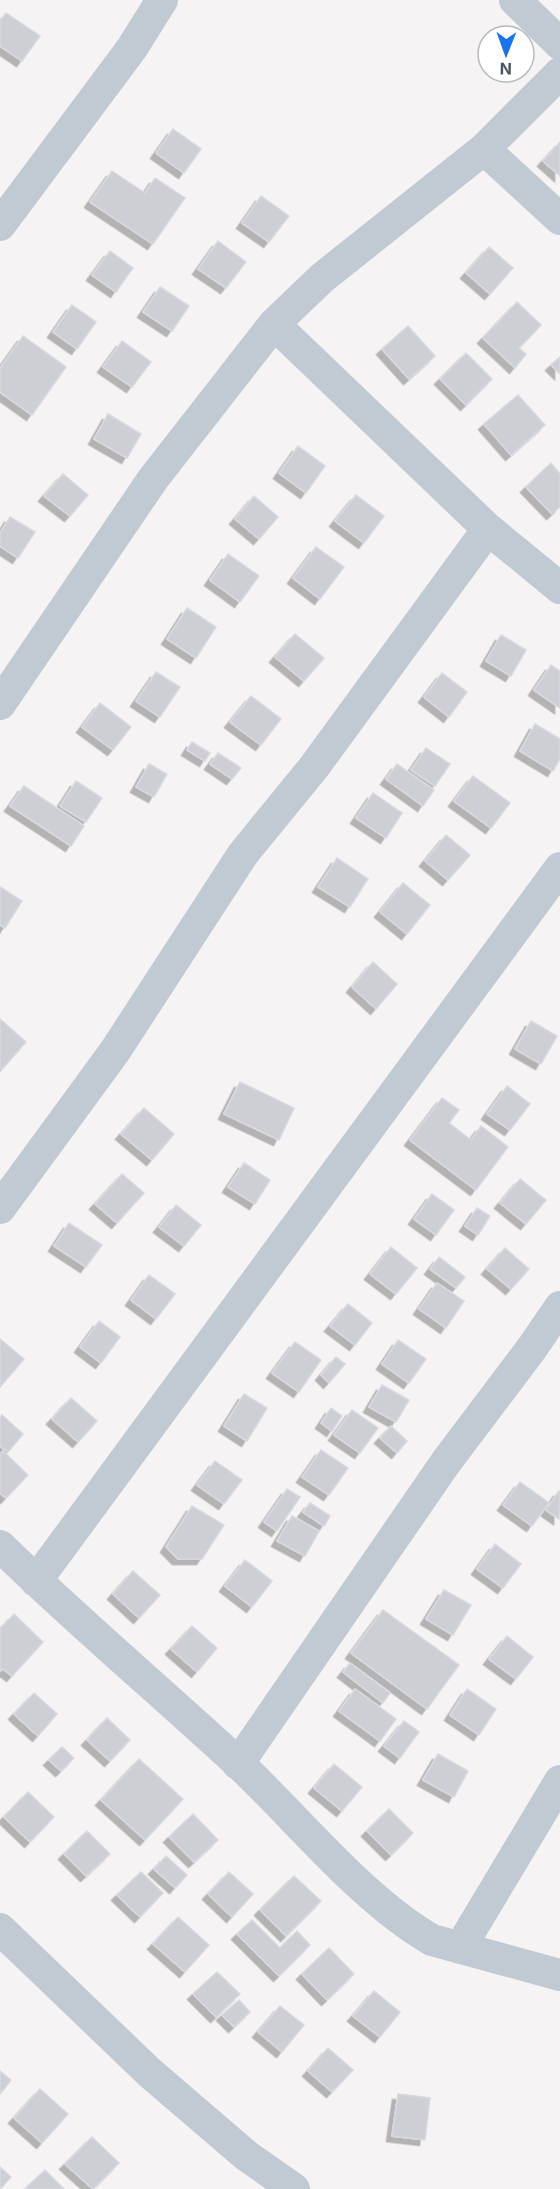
<svg xmlns="http://www.w3.org/2000/svg" width="560" height="2189" font-family="Inter,sans-serif">
	<style>
		.building { fill: #cdcfd5; stroke: #d7d9de; stroke-width: 1.5; filter: url(#shadow) }
		.lines { fill: none; stroke-linecap: round; stroke-linejoin: round }
		.street { stroke: #c1cad2; stroke-width: 32 }
	</style>
	<defs>
		<filter id="shadow"><feDropShadow dx="-5.5" dy="5.5" stdDeviation="0" flood-color="#0004"/></filter>
	</defs>
	<rect width="100%" height="100%" fill="#f5f3f3"/>
	<path class="building" d="M6 13 40 36 22 61 0 46V21Z
		M173 129 201 149 184 173 156 153Z
		M560 142V176L543 161Z
		M112 171 145 193 155 178 185 198 153 244 90 202Z
		M261 196 289 216 269 242 242 223Z
		M218 241 246 262 226 288 198 269Z
		M489 247 513 268 490 294 466 273Z
		M110 251 133 268 116 292 92 275Z
		M160 287 189 306 172 331 143 312Z
		M517 302 541 325 519 348 526 354 515 368 483 338Z
		M72 305 96 322 77 349 53 332Z
		M408 326 435 356 409 379 382 349Z
		M23 336 66 367 32 415 0 392V368Z
		M122 341 151 362 132 387 103 367Z
		M466 353 492 379 466 405 440 379Z
		M560 357V374L551 365Z
		M518 395 545 425 511 455 484 424Z
		M108 414 141 434 127 458 94 439Z
		M298 446 325 466 306 493 279 473Z
		M551 463 560 474V507L552 514 526 487Z
		M63 474 88 495 70 516 44 496Z
		M356 495 384 516 364 543 335 521Z
		M254 496 278 517 259 539 235 519Z
		M10 517 35 532 18 558 0 546V533Z
		M316 547 344 567 320 599 293 578Z
		M228 554 259 576 240 602 210 580Z
		M187 608 216 627 196 658 167 639Z
		M295 634 324 658 304 681 275 657Z
		M501 635 526 650 511 676 486 661Z
		M551 665 560 671V708L534 690Z
		M156 672 180 687 160 717 136 701Z
		M442 673 467 692 449 717 424 697Z
		M251 696 281 719 261 745 230 722Z
		M100 703 131 727 113 750 82 727Z
		M535 724 560 739V759L553 771 520 751Z
		M192 742 210 753 205 761 187 750Z
		M426 748 450 764 435 786 411 770Z
		M218 753 241 768 232 779 210 764Z
		M149 764 167 774 154 797 136 787Z
		M397 764 434 790 423 806 386 779Z
		M473 776 510 803 491 828 454 801Z
		M76 781 102 798 86 822 60 806Z
		M24 786 84 826 71 846 10 806Z
		M373 793 402 813 386 838 356 818Z
		M446 835 470 855 448 880 425 861Z
		M337 858 368 879 350 907 318 887Z
		M403 883 430 905 407 934 380 912Z
		M0 887 22 901 5 928 0 925Z
		M373 962 397 984 376 1009 352 987Z
		M0 1019 26 1042 2 1069 0 1068Z
		M531 1021 557 1036 541 1064 515 1049Z
		M240 1082 294 1108 279 1140 224 1114Z
		M507 1086 530 1104 510 1130 487 1114Z
		M442 1098 459 1110 449 1123 471 1140 481 1126 508 1147 476 1190 410 1140Z
		M144 1108 174 1134 152 1160 121 1134Z
		M244 1163 270 1180 255 1204 228 1187Z
		M122 1174 144 1193 117 1223 95 1204Z
		M520 1179 546 1200 526 1224 500 1203Z
		M432 1194 454 1210 436 1235 414 1219Z
		M176 1205 201 1225 184 1246 159 1227Z
		M477 1208 490 1216 478 1235 465 1226Z
		M69 1223 102 1245 86 1267 54 1246Z
		M391 1247 417 1268 396 1294 370 1274Z
		M505 1248 529 1269 511 1289 487 1269Z
		M439 1257 465 1277 456 1288 430 1269Z
		M149 1275 175 1294 156 1319 131 1300Z
		M437 1283 464 1301 446 1328 419 1309Z
		M348 1304 372 1323 355 1345 330 1326Z
		M99 1321 120 1337 101 1363 80 1347Z
		M0 1339 24 1359 0 1387Z
		M398 1340 426 1359 409 1383 382 1364Z
		M295 1342 321 1360 299 1392 272 1373Z
		M336 1357 345 1364 329 1383 321 1375Z
		M382 1385 409 1400 396 1422 369 1407Z
		M244 1394 267 1408 247 1441 224 1426Z
		M71 1398 97 1421 78 1442 52 1419Z
		M331 1408 342 1416 332 1431 321 1423Z
		M352 1410 378 1428 360 1453 334 1435Z
		M2 1415 23 1434 8 1452 0 1446V1418Z
		M391 1426 407 1441 397 1453 380 1438Z
		M321 1450 348 1468 329 1495 302 1477Z
		M3 1451 28 1475 6 1498 0 1493V1454Z
		M215 1461 242 1480 224 1504 197 1485Z
		M520 1482 549 1503 532 1526 503 1505Z
		M287 1489 300 1497 277 1531 264 1522Z
		M559 1491 560 1492 559 1519 546 1510Z
		M310 1503 330 1516 324 1526 303 1512Z
		M192 1506 224 1525 202 1559H178L166 1547Z
		M292 1516 319 1531 305 1556 277 1541Z
		M495 1544 521 1564 503 1588 477 1569Z
		M245 1560 272 1581 252 1607 225 1586Z
		M133 1571 160 1595 139 1618 113 1594Z
		M444 1590 471 1605 453 1635 426 1619Z
		M383 1610 459 1665 427 1709 351 1653Z
		M14 1614 43 1642 12 1676 3 1669 0 1671V1629Z
		M192 1626 217 1648 197 1672 171 1649Z
		M507 1636 533 1657 516 1679 489 1659Z
		M350 1663 390 1693 383 1703 343 1672Z
		M355 1689 396 1719 380 1741 339 1711Z
		M467 1689 496 1709 479 1735 450 1715Z
		M34 1693 57 1714 38 1736 14 1714Z
		M107 1718 130 1740 110 1761 87 1740Z
		M404 1721 419 1732 400 1758 384 1746Z
		M62 1747 74 1758 61 1771 49 1760Z
		M438 1754 468 1771 454 1797 423 1780Z
		M139 1759 183 1799 145 1840 101 1800Z
		M334 1764 362 1787 342 1811 314 1788Z
		M28 1792 54 1817 30 1842 4 1817Z
		M389 1809 413 1833 391 1855 367 1831Z
		M193 1814 218 1840 194 1862 169 1837Z
		M87 1831 110 1854 86 1876 64 1854Z
		M166 1856 187 1875 175 1888 154 1869Z
		M141 1872 163 1893 140 1917 117 1895Z
		M229 1872 253 1894 232 1917 208 1894Z
		M294 1876 321 1901 286 1936 260 1910Z
		M178 1917 209 1945 185 1972 153 1944Z
		M252 1920 280 1948 297 1931 310 1945 279 1976 237 1934Z
		M329 1948 354 1974 327 2000 302 1974Z
		M217 1972 240 1994 216 2017 193 1994Z
		M374 1991 400 2012 380 2037 353 2016Z
		M239 2000 250 2012 234 2027 222 2015Z
		M280 2006 304 2025 282 2052 258 2032Z
		M328 2048 353 2070 332 2092 308 2071Z
		M0 2071 11 2080 0 2094Z
		M40 2089 68 2114 42 2143 14 2118Z
		M398 2094 430 2098 425 2140 392 2136Z
		M92 2137 119 2163 93 2189 65 2164Z
		M0 2167 11 2177 0 2189Z
		M45 2170 64 2189H25Z"/>
	<g class="lines">
		<path class="street" d="M515 0 560 44
			M484 149 560 219
			M0 225 132 48 162 0
			M274 324 488 529 560 588
			M0 704 153 479 274 324 322 278 484 149 560 73
			M0 1208 115 1051 243 854 314 767 488 529
			M0 1546C77 1621 159 1690 238 1763 298 1819 362 1900 432 1940L560 1975
			M36 1581 560 868
			M238 1764 446 1462 532 1348 560 1307
			M0 1929 149 2072 247 2156 294 2189
			M460 1948 560 1781"/>
	</g>
	<g transform="translate(506 54) rotate(181)"><circle r="28" fill="#ffffff" stroke="#b7bbc0" stroke-width="1.5"/>
	<path d="M0-4.5L10 22L0 15L-10 22Z" fill="#1a73e8"/>
	<text y="-9" font-size="16" font-weight="bold" text-anchor="middle" fill="#4a5661">N</text>
	</g>
</svg>
